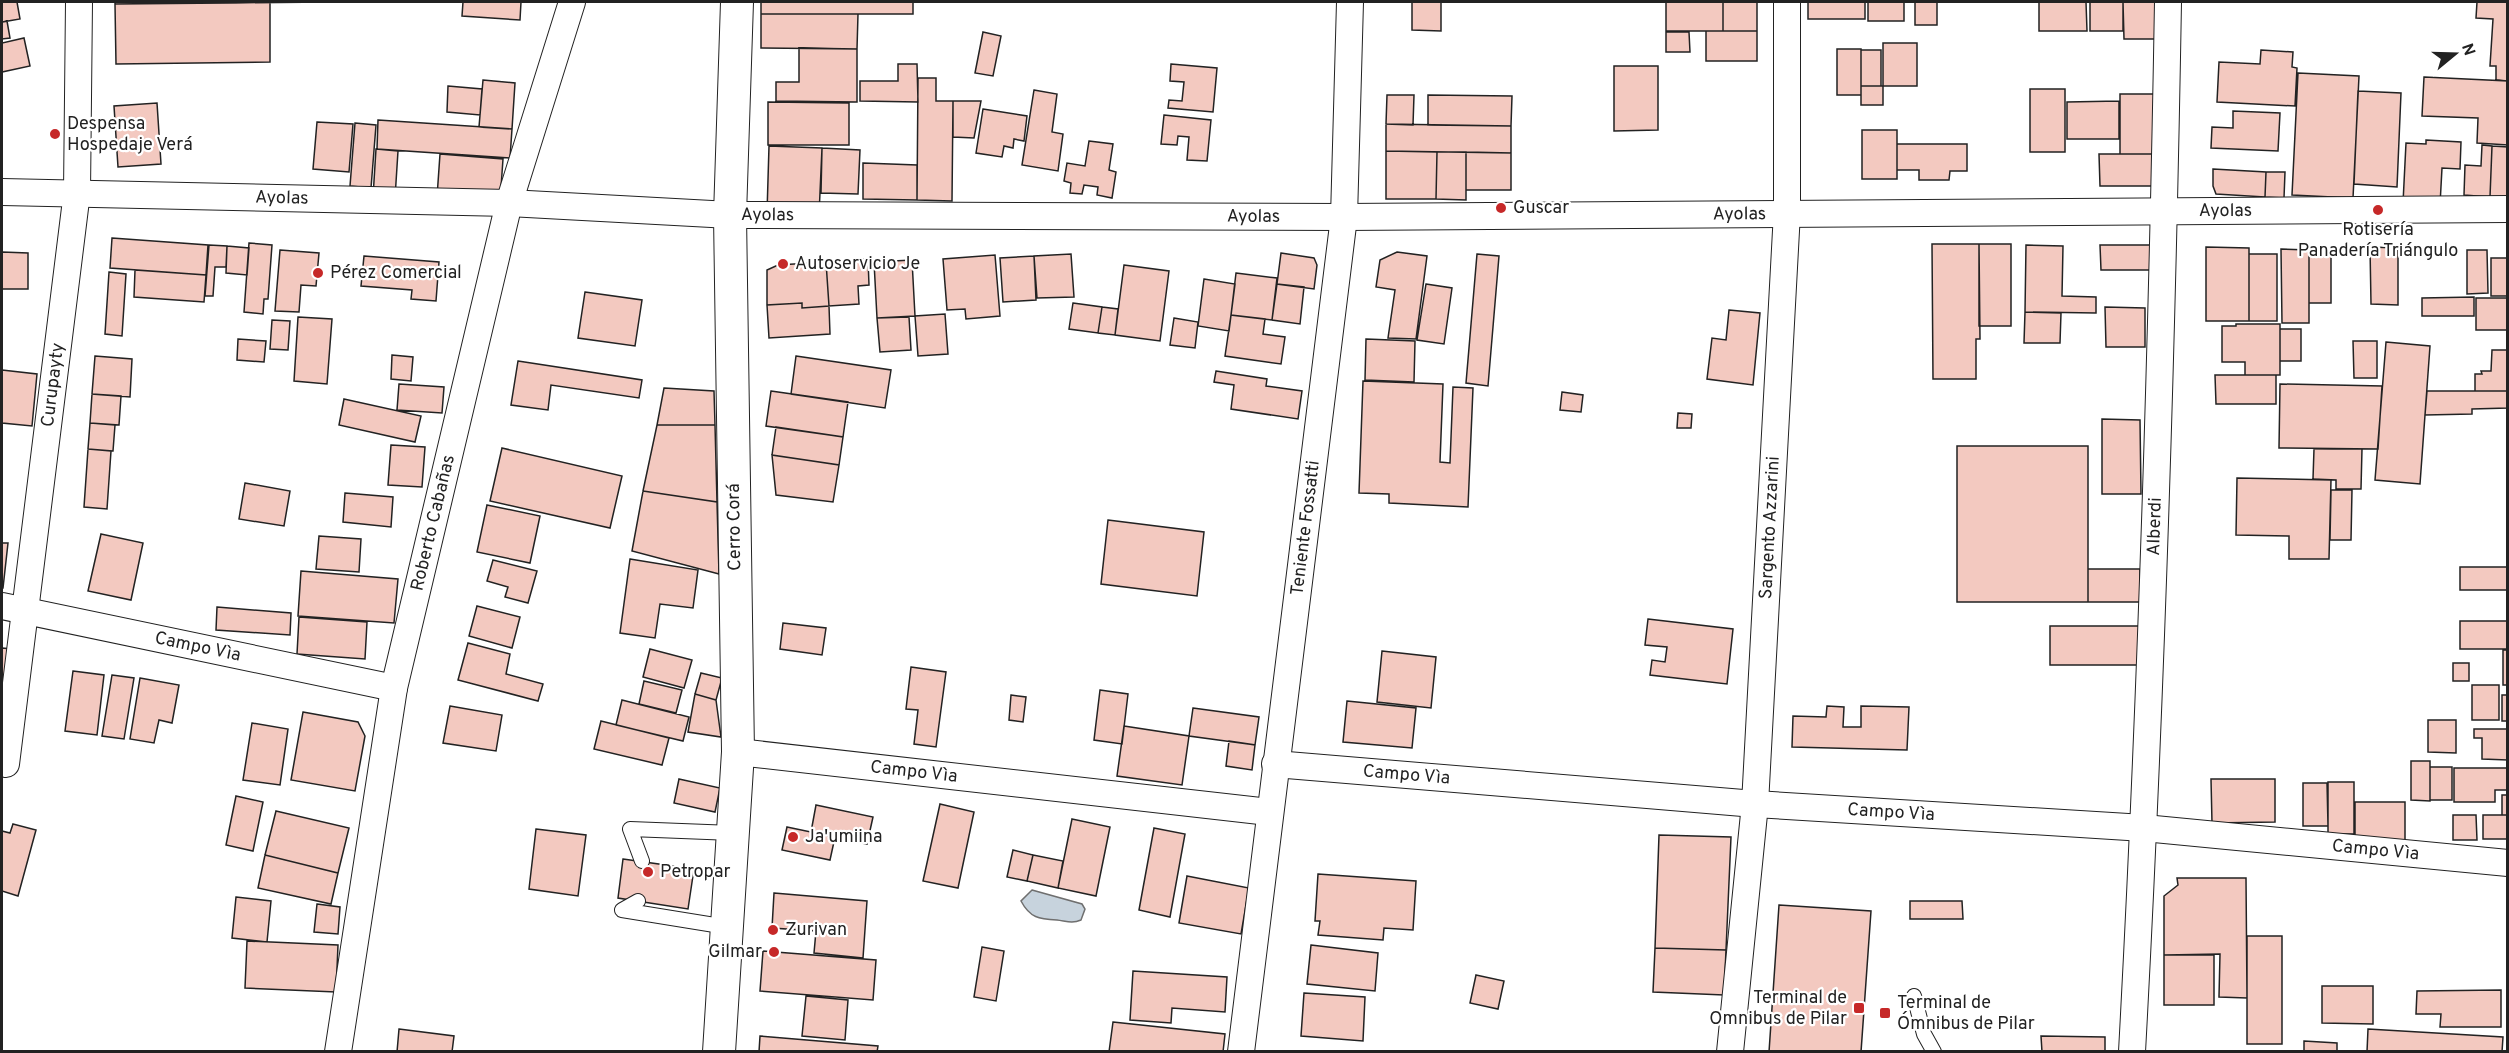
<svg xmlns="http://www.w3.org/2000/svg" width="2509" height="1053" font-family="Overpass,sans-serif">
	<style>
		.water { fill: #c7d3dd; stroke: #6f6f6f; stroke-width: 1.5 }
		.building { fill: #f3c9c0; stroke: #222; stroke-width: 1.5 }
		.lines { fill: none; stroke-linecap: round; stroke-linejoin: round }
		.service-casing { stroke: #222; stroke-width: 16 }
		.minor-casing { stroke: #222; stroke-width: 28 }
		.tertiary-casing { stroke: #222; stroke-width: 34 }
		.service { stroke: #fff; stroke-width: 14 }
		.minor { stroke: #fff; stroke-width: 26 }
		.tertiary { stroke: #fff; stroke-width: 32 }
		.poi-dot { fill: #c62828; stroke: #fff; stroke-width: 2 }
		.labels { text-anchor: middle; dominant-baseline: central; stroke-width: 4.5; stroke-linejoin: round; paint-order: stroke }
		.poi-label { font-size: 18px; fill: #222; stroke: #fff; text-anchor: start }
		.street-label { font-size: 18px; fill: #222; stroke: #fff }
	</style>
	<rect width="100%" height="100%" fill="#fff"/>
	<path class="water" d="M1032 890 1082 904 1085 909 1081 920C1072 924 1066 921 1057 920 1039 919 1030 918 1021 901Z"/>
	<path class="building" d="M2 2H17L20 19 2 22Z
		M115 2H329L115 4Z
		M270 2V62L116 64 115 4Z
		M463 2H521L520 20 462 16Z
		M761 2H913V14H761Z
		M1412 2H1441V31L1412 30Z
		M1666 2H1723V31H1666Z
		M1723 2H1757V31H1723Z
		M1808 2H1865V19H1808Z
		M1868 2H1904V21H1868Z
		M1915 2H1937V25H1915Z
		M2039 2H2086L2087 31H2039Z
		M2090 2H2123V31H2090Z
		M2123 2H2161V39H2124Z
		M2477 2H2508V81L2496 80V66H2490L2493 19 2476 18Z
		M761 14H858L857 49 761 48Z
		M7 21 10 38 2 39V22Z
		M1706 31H1757V61H1706Z
		M983 32 1001 36 993 76 975 73Z
		M1666 32H1689L1690 52H1666Z
		M24 38 30 66 2 72V43Z
		M1883 43H1917V86H1883Z
		M799 48 857 49V102L776 101V82H799Z
		M1837 49H1861V95H1837Z
		M1861 50H1881V86H1861Z
		M2261 50 2293 52 2292 67 2297 68 2295 106 2217 102 2219 62 2260 64Z
		M898 64H917L918 102 860 101V81H898Z
		M1171 64 1217 68 1213 112 1168 108 1169 100 1182 101 1184 82 1170 81Z
		M1614 66H1658V130L1614 131Z
		M2298 73 2359 76 2353 198 2292 195Z
		M2424 77 2508 81V145L2477 143 2478 118 2422 116Z
		M918 78H936V101H953L952 201 917 200Z
		M483 80 515 83 512 129 479 127Z
		M448 86 482 89 480 115 447 112Z
		M1861 86H1883V105H1861Z
		M2030 89H2065V152H2030Z
		M1034 90 1057 94 1052 132 1063 134 1058 171 1022 165Z
		M2358 91 2401 93 2397 187 2354 184Z
		M2120 94H2156V154H2120Z
		M1387 95H1414L1413 125 1386 124Z
		M1428 95 1512 96 1511 126 1428 125Z
		M953 101H981L974 138 953 137Z
		M2119 101V139H2067V102Z
		M768 102 849 103V145H768Z
		M157 103 161 164 118 167 114 106Z
		M983 109 1027 116 1024 141 1014 139 1013 148 1004 146 1002 157 976 153Z
		M2233 111 2280 113 2278 151 2211 148 2212 127 2233 128Z
		M1164 115 1211 120 1207 161 1187 160 1189 137 1178 136 1177 145 1161 144Z
		M378 120 512 129 510 158 377 149Z
		M317 122 353 124 349 172 313 169Z
		M355 123 376 125 371 188 350 186Z
		M1386 124 1511 126V153L1386 151Z
		M1862 130H1897V179H1862Z
		M2426 140 2461 142 2460 169 2442 168 2440 205 2403 203 2406 143 2426 144Z
		M1089 141 1113 144 1109 170 1116 172 1112 198 1097 195 1098 187 1084 185 1082 194 1070 193 1071 183 1064 181 1067 163 1085 166Z
		M1897 144H1967V171H1950L1949 180H1919V170H1897Z
		M2482 145 2492 146 2490 197 2464 195 2465 165 2481 166Z
		M769 146 822 148 819 215 767 213Z
		M2492 146 2508 147V198L2490 197Z
		M822 148 860 150 858 194 821 193Z
		M376 149 398 151 395 198 373 197Z
		M1386 151 1437 152 1436 199H1386Z
		M1437 152H1466V200L1436 199Z
		M1466 152 1511 153V190H1466Z
		M440 154 503 159 500 202 437 197Z
		M2099 154H2156V181L2151 186H2100Z
		M863 163 917 165V200L863 199Z
		M2213 169 2266 172 2265 197 2216 194 2213 186Z
		M2266 172H2285L2284 198 2265 197Z
		M112 238 208 245 206 275 110 268Z
		M249 243 272 245 268 299H264L263 314 244 312Z
		M1932 244H1979L1980 339H1976V379H1933Z
		M1979 244H2011V326H1979Z
		M209 245 227 246 226 267H215L213 296H205Z
		M2026 245 2063 246 2062 296 2096 297V313L2025 312Z
		M2100 245H2150L2156 252V270H2101Z
		M227 246 249 248 247 275 226 273Z
		M2206 247 2249 248V321H2206Z
		M2370 247 2398 248V305L2371 304Z
		M2281 249 2309 250V323H2282Z
		M280 250 319 253 316 286 301 285 299 312 275 311Z
		M2309 250H2331V303H2309Z
		M2467 250H2487L2488 293 2467 294Z
		M2 252 28 253V289H2Z
		M1397 252 1427 256 1416 339 1388 338 1395 290 1376 287 1380 260Z
		M1281 253 1314 258 1317 265 1314 289 1277 284Z
		M1071 254 1074 297 1037 298 1034 256Z
		M1477 254 1499 256 1488 386 1466 383Z
		M2249 254H2277V321H2249Z
		M995 255 1000 316 966 319 965 309 947 310 943 259Z
		M364 256 439 262 436 301 411 299 412 290 361 286Z
		M1034 256 1036 300 1003 302 1000 258Z
		M2491 258H2508V296H2491Z
		M868 259 869 285 858 286 859 304 829 306 826 262Z
		M912 260 915 316 877 318 874 262Z
		M826 262 829 306 802 308V303L767 305V270L778 265Z
		M1124 265 1169 271 1160 341 1115 335Z
		M135 270 206 275 204 302 134 297Z
		M109 272 126 274 122 336 105 334Z
		M1236 273 1277 278 1272 320 1231 315Z
		M1204 279 1235 284 1229 331 1198 326Z
		M1277 284 1304 287 1300 324 1272 320Z
		M1426 284 1452 288 1444 344 1417 340Z
		M585 292 642 300 635 346 578 338Z
		M2474 297V316H2422V298Z
		M2476 298H2508V330H2476Z
		M802 303V308L829 306 830 334 769 338 767 305Z
		M1073 303 1102 307 1098 333 1069 329Z
		M1102 307 1118 309 1115 335 1098 333Z
		M2105 307 2145 308V347H2106Z
		M1729 310 1760 313 1753 385 1707 379 1712 338 1726 340Z
		M2025 312 2061 313 2060 343H2024Z
		M945 314 948 354 918 356 915 316Z
		M1231 315 1265 319 1263 334 1285 337 1281 364 1225 356Z
		M298 317 332 319 327 384 294 381Z
		M909 317 911 350 880 352 877 318Z
		M1174 318 1198 322 1195 348 1170 345Z
		M272 320 290 321 288 350 270 349Z
		M2236 324H2280V375H2245V362H2222V326H2236Z
		M2280 329H2301V361H2280Z
		M238 339 266 341 264 362 237 360Z
		M1366 339 1415 341 1414 382 1365 380Z
		M2353 341H2377V378H2354Z
		M2386 342 2430 346 2420 484 2375 480Z
		M2492 350H2508V391H2475V374H2482L2481 371H2491Z
		M392 355 413 357 411 381 391 379Z
		M95 356 132 359 130 397 92 394Z
		M796 356 891 370 885 408 791 394Z
		M518 361 642 380 639 398 551 385 548 410 511 405Z
		M2 370 37 374 32 426 2 423Z
		M1216 371 1267 379 1266 386 1302 391 1298 419 1231 409 1234 385 1214 382Z
		M2215 375H2276V404H2216Z
		M1363 381 1443 384 1440 462 1450 463 1453 387 1473 388 1468 507 1389 503V494L1359 493Z
		M399 384 444 387 442 413 397 410Z
		M2280 384 2382 386 2378 449 2279 448Z
		M664 388 714 391 715 425H657Z
		M771 391 848 402 843 437 766 426Z
		M2427 391H2508V408L2472 409V414L2425 415Z
		M1562 392 1583 395 1581 412 1560 410Z
		M92 394 121 396 119 425 90 423Z
		M344 399 421 416 415 442 339 425Z
		M1678 413 1692 414 1691 428H1677Z
		M2102 419 2140 420 2141 494H2102Z
		M90 423 115 425 113 451 88 449Z
		M657 425H715L717 502 643 491Z
		M776 427 843 437 839 465 772 455Z
		M391 445 425 447 422 487 388 485Z
		M1957 446H2088V602H1957Z
		M502 448 622 476 610 528 490 501Z
		M88 449 111 451 107 509 84 507Z
		M2314 449H2362L2361 489H2336V480L2313 479Z
		M772 455 839 465 833 502 776 495Z
		M2237 478 2331 480 2329 559H2289V536L2236 535Z
		M245 483 290 491 284 526 239 519Z
		M2331 490H2352L2351 540H2330Z
		M643 491 717 502 719 574 632 551Z
		M345 493 393 497 391 527 343 522Z
		M487 505 540 516 530 563 477 552Z
		M1108 520 1204 532 1197 596 1101 584Z
		M101 534 143 543 131 600 88 591Z
		M319 536 361 539 359 572 316 569Z
		M2 543H8L3 588H2Z
		M630 559 698 570 693 608 660 604 655 638 620 633Z
		M493 560 537 571 528 603 505 597 508 587 487 581Z
		M2460 567H2508V590H2460Z
		M2088 569H2140V602H2088Z
		M301 571 398 579 394 623 298 616Z
		M477 606 520 617 512 648 469 636Z
		M217 607 291 613 290 635 216 630Z
		M299 617 367 622 365 659 297 654Z
		M1648 619 1733 629 1727 684 1650 675 1652 660 1665 662 1667 647 1645 645Z
		M2460 621H2508V649H2460Z
		M783 623 826 628 822 655 780 649Z
		M2050 626H2142V665H2050Z
		M468 643 510 654 506 674 543 684 538 701 458 680Z
		M2 648 12 649 9 684H2Z
		M650 649 692 660 684 688 643 677Z
		M2503 650H2508V685H2503Z
		M1382 651 1436 657 1431 708 1377 702Z
		M2453 663H2469V681H2453Z
		M911 667 946 672 936 747 914 744 918 710 906 709Z
		M73 671 104 675 97 735 65 731Z
		M701 673 722 678 716 700 695 694Z
		M112 675 134 678 124 739 102 736Z
		M140 678 179 685 172 723 159 720 154 743 130 739Z
		M644 681 682 690 676 713 639 704Z
		M2472 685H2499V720H2472Z
		M1100 690 1128 694 1122 744 1094 740Z
		M695 694 716 700 721 737 688 732Z
		M1011 695 1026 697 1023 722 1009 720Z
		M2502 695H2508V721H2502Z
		M622 700 689 717 683 741 616 725Z
		M1347 701 1416 708 1412 748 1343 742Z
		M450 706 502 715 496 751 443 743Z
		M1827 706 1844 707 1843 727H1861V706L1909 707 1907 750 1792 747 1793 716 1826 717Z
		M1193 708 1259 717 1255 745 1189 736Z
		M303 712 358 722 365 736 355 791 291 780Z
		M2428 720H2456V753L2428 752Z
		M601 721 669 738 662 765 594 749Z
		M252 723 288 729 280 785 243 780Z
		M1124 726 1189 736 1182 785 1117 776Z
		M2474 729H2508V760L2482 759V738H2474Z
		M1229 741 1255 745 1252 770 1226 766Z
		M2411 761H2430V801L2411 800Z
		M2430 767H2452V800H2430Z
		M2454 768H2508V790H2495V802H2454Z
		M679 779 720 788 715 812 674 803Z
		M2211 779H2275V822L2212 823Z
		M2328 782H2354V834H2328Z
		M2303 783H2327L2328 826H2303Z
		M2502 795H2508V815H2502Z
		M236 796 263 802 253 851 226 845Z
		M2355 802H2405V840L2355 841Z
		M940 804 974 812 958 888 923 881Z
		M816 805 873 817 867 844 811 832Z
		M276 811 349 828 338 873 265 855Z
		M2453 815H2476L2477 840H2453Z
		M2483 815H2508V839H2483Z
		M1072 819 1110 827 1096 896 1058 888Z
		M13 824 36 830 18 896 2 891V831L10 833Z
		M787 827 835 837 830 860 782 850Z
		M1154 828 1185 834 1170 917 1139 910Z
		M536 829 586 835 578 896 529 889Z
		M1659 835 1731 837 1726 950 1655 948Z
		M1013 850 1033 855 1027 881 1007 877Z
		M265 855 338 873 331 904 258 888Z
		M1033 855 1063 861 1058 888 1027 881Z
		M623 859 694 869 688 909 618 898Z
		M1318 874 1416 881 1413 930 1384 928 1383 940 1318 935 1320 921H1315Z
		M1187 876 1249 888 1241 934 1179 923Z
		M2177 878H2246L2247 998 2219 997 2220 954 2164 955V896L2178 885Z
		M774 893 867 901 863 958 814 953 816 931 772 928Z
		M236 897 271 901 267 942 232 938Z
		M1910 901H1962L1963 919H1910Z
		M317 904 340 907 338 934 314 932Z
		M1779 905 1871 911 1861 1052H1769Z
		M2247 936H2282V1044H2247Z
		M247 941 338 945 336 992 245 988Z
		M1311 945 1378 953 1375 991 1307 984Z
		M982 947 1004 951 996 1001 974 997Z
		M1655 948 1726 950 1724 995 1653 992Z
		M763 951 876 960 873 1000 760 991Z
		M2164 955H2214V1005H2164Z
		M1133 971 1227 977 1225 1012 1172 1008 1171 1023 1130 1020Z
		M1476 975 1504 981 1498 1009 1470 1003Z
		M2322 986H2373V1024L2322 1023Z
		M2501 990V1027H2440L2441 1014H2416L2417 991Z
		M1304 993 1365 997 1363 1041 1301 1036Z
		M806 996 848 1000 845 1040 802 1036Z
		M1113 1022 1225 1034 1223 1052H1109Z
		M399 1029 454 1036 452 1052H397Z
		M2368 1029 2503 1037 2502 1052H2367Z
		M760 1036 878 1046 877 1052H759Z
		M2041 1036 2105 1037V1052H2042Z
		M2304 1041 2337 1043V1052H2304Z"/>
	<g class="lines">
		<g class="service-casing">
			<path id="service" d="M642 861 630 829 733 833
				M638 901 622 910 727 927
				M1914 996 1924 1034 1934 1052"/>
		</g>
		<g class="minor-casing">
			<g id="minor">
				<path id="s1" d="M2 192 509 203 730 215 1344 217 2508 209"/>
				<path id="s2" d="M2 606 394 688"/>
				<path id="s3" d="M738 752 1269 812"/>
				<path id="s4" d="M6 764 77 192 79 2"/>
				<path id="s5" d="M1275 764 1755 804 2144 828 2508 863"/>
				<path id="s6" d="M338 1052 394 688 509 203 572 2"/>
				<path id="s7" d="M1241 1052 1344 217 1350 2"/>
				<path id="s8" d="M1730 1052 1755 804 1787 212V2"/>
				<path id="s9" d="M2132 1052C2151 702 2162 352 2168 2"/>
			</g>
		</g>
		<g class="tertiary-casing">
			<path id="tertiary" d="M719 1052 738 752 730 215 737 2"/>
		</g>
		<use href="#service" class="service"/>
		<use href="#minor" class="minor"/>
		<use href="#tertiary" class="tertiary"/>
	</g>
	<g class="poi-dot">
		<circle cx="55" cy="134" r="6"/>
		<circle cx="1501" cy="208" r="6"/>
		<circle cx="2378" cy="210" r="6"/>
		<circle cx="783" cy="264" r="6"/>
		<circle cx="318" cy="273" r="6"/>
		<circle cx="793" cy="837" r="6"/>
		<circle cx="648" cy="872" r="6"/>
		<circle cx="773" cy="930" r="6"/>
		<circle cx="774" cy="952" r="6"/>
		<rect x="1853" y="1002" width="12" height="12" rx="3"/>
		<rect x="1879" y="1007" width="12" height="12" rx="3"/>
	</g>
	<g class="labels">
		<g class="poi-label">
			<text x="67" y="124">Despensa<tspan x="67" dy="21">Hospedaje Verá</tspan></text>
			<text x="1513" y="208">Guscar</text>
			<text x="2378" y="230" text-anchor="middle">Rotisería<tspan x="2378" dy="21">Panadería Triángulo</tspan></text>
			<text x="795" y="264">Autoservicio Je</text>
			<text x="330" y="273">Pérez Comercial</text>
			<text x="805" y="837">Ja'umiina</text>
			<text x="660" y="872">Petropar</text>
			<text x="785" y="930">Zurivan</text>
			<text x="762" y="952" text-anchor="end">Gilmar</text>
			<text x="1847" y="998" text-anchor="end">Terminal de<tspan x="1847" dy="21">Omnibus de Pilar</tspan></text>
			<text x="1897" y="1003">Terminal de<tspan x="1897" dy="21">Ómnibus de Pilar</tspan></text>
		</g>
		<g class="street-label">
			<text stroke="none"><textPath href="#s1" startOffset="280">Ayolas</textPath></text>
			<text stroke="none"><textPath href="#s1" startOffset="2224">Ayolas</textPath></text>
			<text stroke="none"><textPath href="#s1" startOffset="1738">Ayolas</textPath></text>
			<text stroke="none"><textPath href="#s1" startOffset="766">Ayolas</textPath></text>
			<text stroke="none"><textPath href="#s1" startOffset="1252">Ayolas</textPath></text>
			<text stroke="none"><textPath href="#s4" startOffset="382">Curupayty</textPath></text>
			<text stroke="none"><textPath href="#s6" startOffset="538">Roberto Cabañas</textPath></text>
			<text transform="translate(735 527) rotate(-91)">Cerro Corá</text>
			<text stroke="none"><textPath href="#s7" startOffset="528">Teniente Fossatti</textPath></text>
			<text stroke="none"><textPath href="#s8" startOffset="526">Sargento Azzarini</textPath></text>
			<text stroke="none"><textPath href="#s9" startOffset="526">Alberdi</textPath></text>
			<text stroke="none"><textPath href="#s2" startOffset="200">Campo Vìa</textPath></text>
			<text stroke="none"><textPath href="#s3" startOffset="177">Campo Vìa</textPath></text>
			<text stroke="none"><textPath href="#s5" startOffset="132">Campo Vìa</textPath></text>
			<text stroke="none"><textPath href="#s5" startOffset="618">Campo Vìa</textPath></text>
			<text stroke="none"><textPath href="#s5" startOffset="1104">Campo Vìa</textPath></text>
		</g>
	</g>
	<rect width="2509" height="1053" fill="none" stroke="#222222" stroke-width="6"/>
	<g transform="translate(2455 54) rotate(71)" stroke="#ffffff" stroke-width="4.5" paint-order="stroke">
	<path d="M0-4.5L10 22L0 15L-10 22Z" fill="#222222"/>
	<text y="-9" font-size="16" font-weight="bold" text-anchor="middle" fill="#222222">N</text>
	</g>
</svg>
